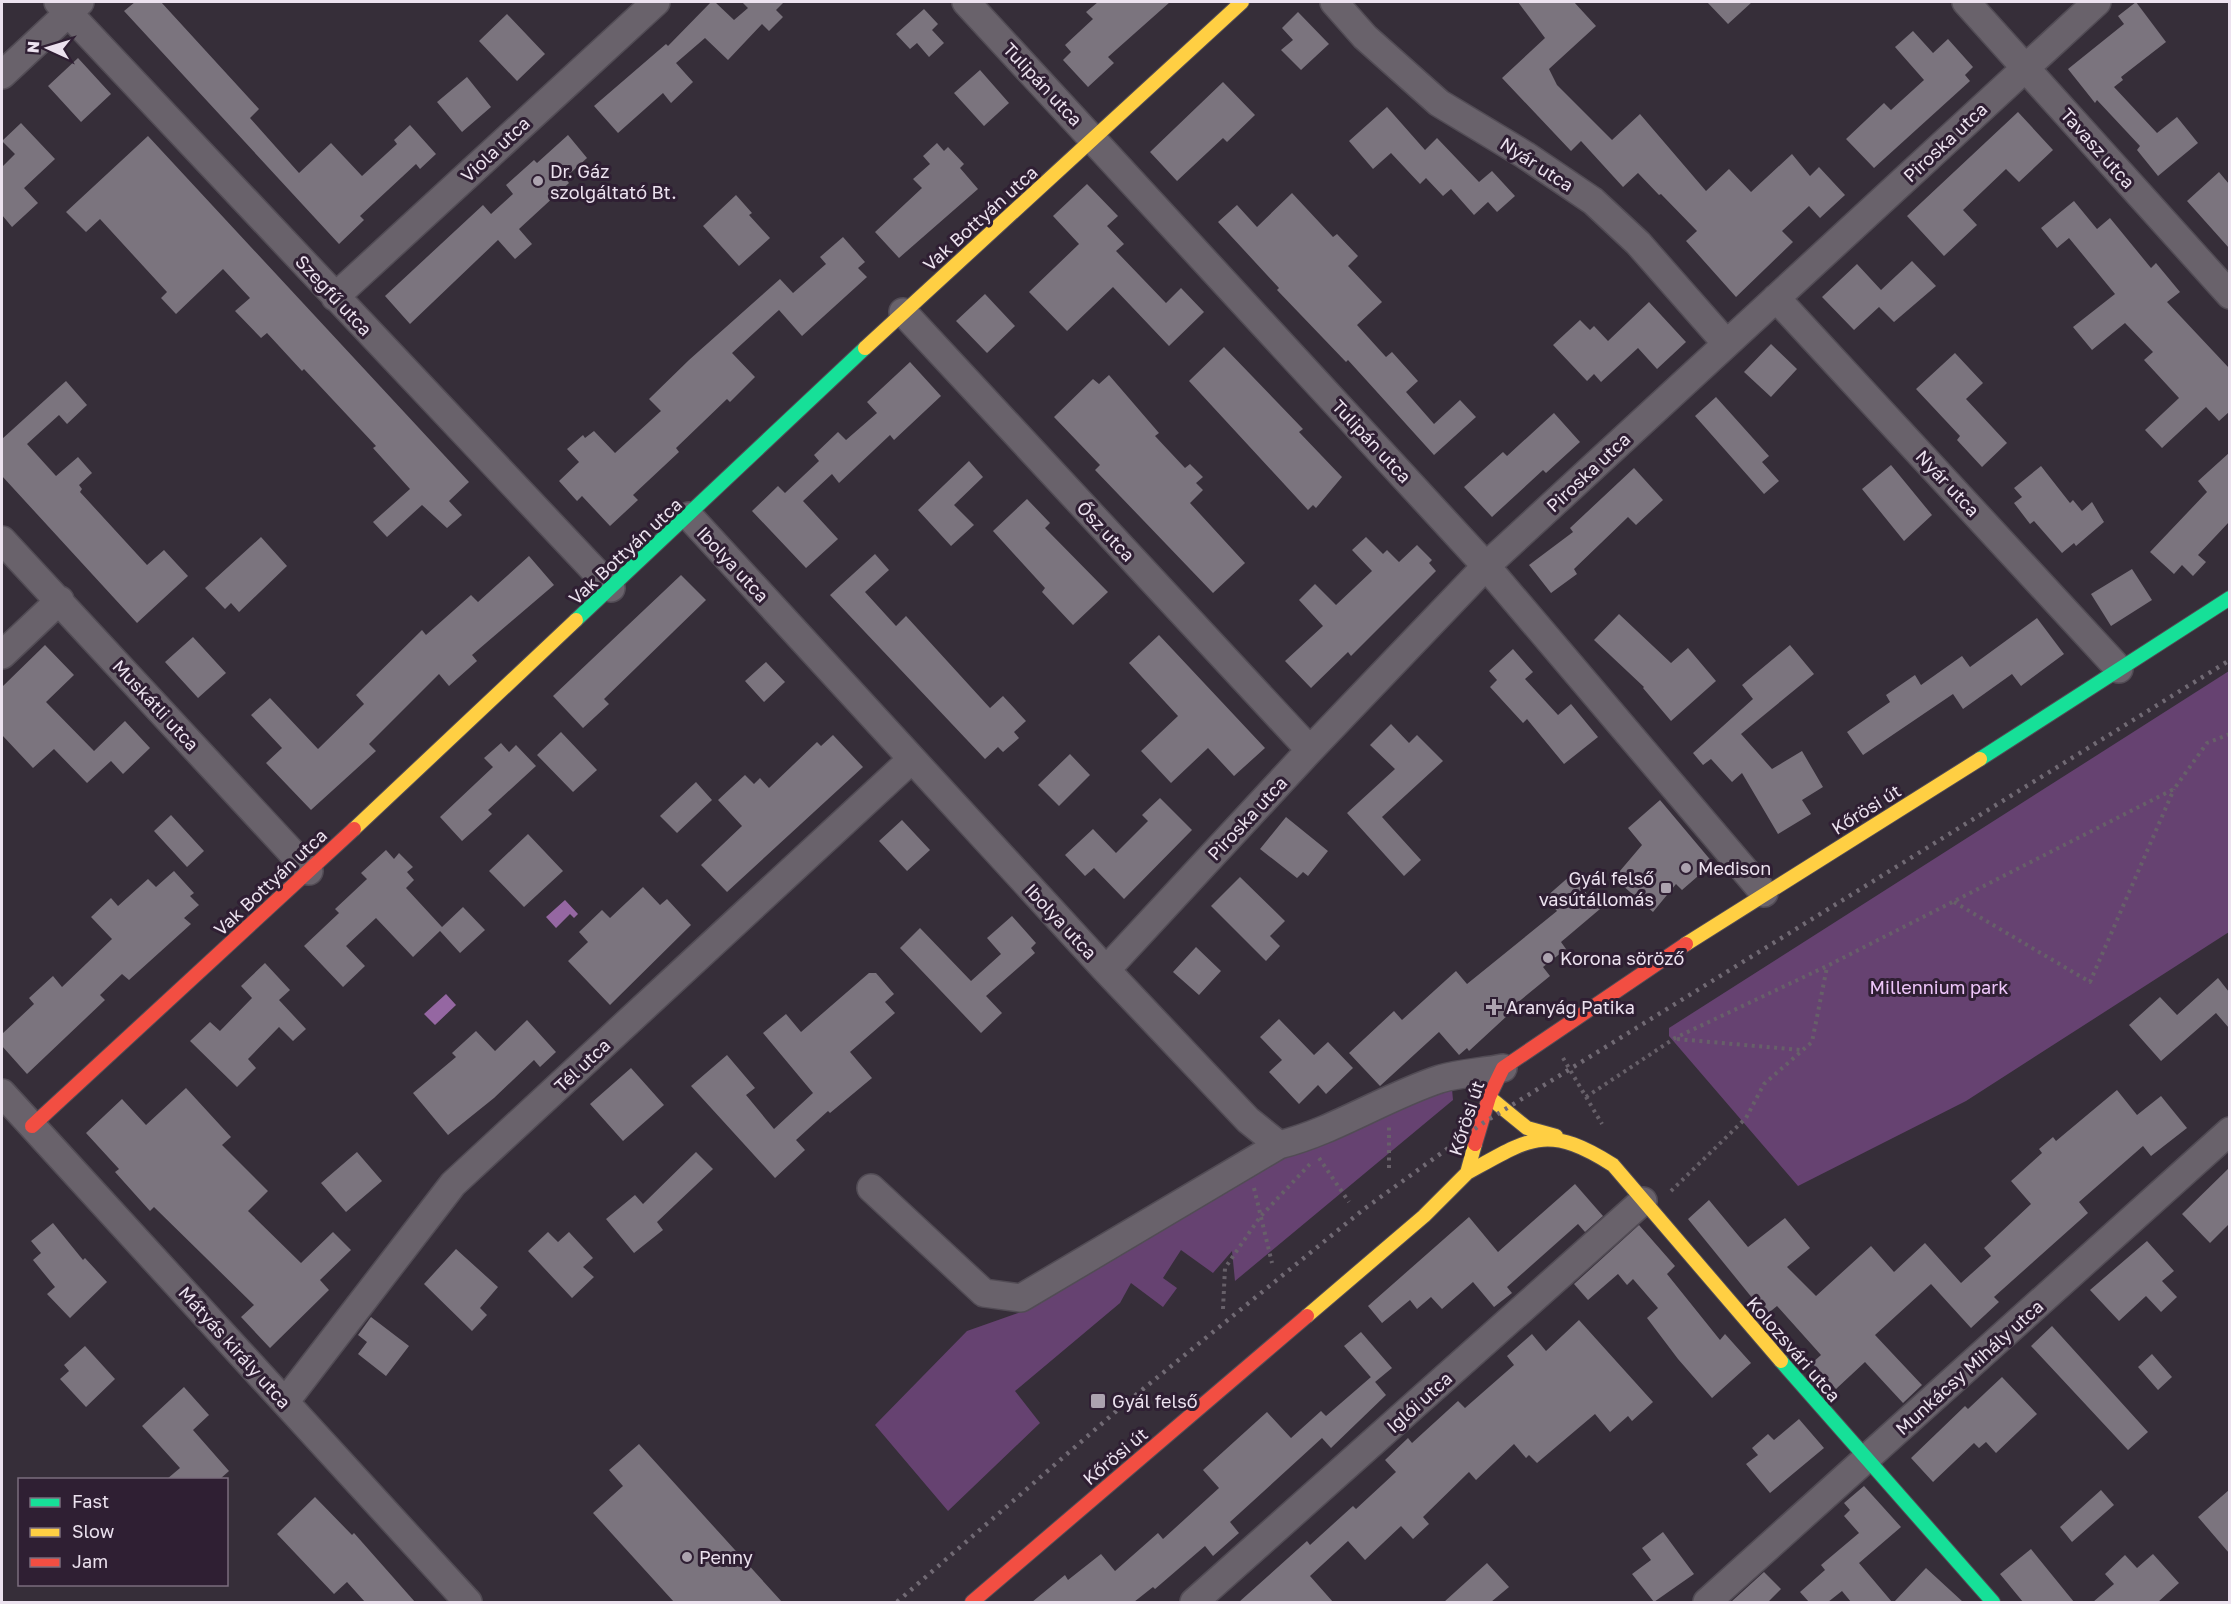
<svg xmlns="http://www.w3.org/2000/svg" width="2231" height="1604" font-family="'Golos Text',sans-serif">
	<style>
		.green { fill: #664271 }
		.water { fill: #9567a2 }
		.building { fill: #7b747e }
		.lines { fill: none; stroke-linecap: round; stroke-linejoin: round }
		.street-casing { stroke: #524c55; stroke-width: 30 }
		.fast-casing { stroke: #524c55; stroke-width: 16 }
		.slow-casing { stroke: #524c55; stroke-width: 16 }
		.jam-casing { stroke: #524c55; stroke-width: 16 }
		.path { stroke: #676069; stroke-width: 4; stroke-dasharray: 3 4.5; stroke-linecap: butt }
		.street { stroke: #69626b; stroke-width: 27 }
		.fast { stroke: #16e098; stroke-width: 14 }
		.slow { stroke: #ffcf43; stroke-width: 14 }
		.jam { stroke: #f24e42; stroke-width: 14 }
		.rail { stroke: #716a74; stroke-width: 4.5; stroke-dasharray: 3 6; stroke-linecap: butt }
		.poi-dot { fill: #aca3af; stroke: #2f1f33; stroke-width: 2 }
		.labels { text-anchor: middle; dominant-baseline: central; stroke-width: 6; stroke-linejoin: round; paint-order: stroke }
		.street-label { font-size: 18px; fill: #ece2ef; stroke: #2f1f33 }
		.poi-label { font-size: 18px; fill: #ece2ef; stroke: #2f1f33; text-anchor: start }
		.park-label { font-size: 18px; fill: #efc7fb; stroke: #2f1f33 }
	</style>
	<rect width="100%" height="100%" fill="#362e39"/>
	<path class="green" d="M2229 671V932L1966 1101 1798 1186 1669 1036V1028Z
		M1452 1089 1453 1100 1235 1281 1232 1251 1213 1273 1181 1250 1163 1278 1177 1288 1163 1307 1131 1283 1120 1303 1015 1391 1040 1423 948 1511 875 1425 967 1331 1032 1308 1088 1266 1266 1163 1431 1092Z"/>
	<path class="water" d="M565 900 578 914 574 918 570 914 556 928 546 917Z
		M446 994 456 1005 435 1025 424 1014Z"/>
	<path class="building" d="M135 2H161L259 109 250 118 299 173 331 143 362 176 397 144 394 140 410 125 436 154 420 169 416 164 360 216 364 220 339 244 124 11Z
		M711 2H715L734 20 748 8 742 2H784L776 10 783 17 769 31 762 24 728 60 705 38 676 63 693 82 671 103 663 93 618 133 594 106 666 44 668 46Z
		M1098 2H1170L1108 57 1114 63 1088 87 1063 60 1071 52 1065 45 1093 19 1086 12Z
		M1518 2H1574L1596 26 1549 69 1557 85 1612 140 1640 114 1706 191 1729 169 1751 192 1792 154 1810 176 1819 167 1845 195 1820 218 1809 206 1782 231 1793 242 1736 297 1686 241 1697 231 1661 194 1659 195 1638 173 1623 187 1581 141 1571 151 1502 78 1545 38Z
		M1707 2H1752L1728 24Z
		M2136 2 2166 42 2121 77 2123 80 2114 87 2157 133 2177 117 2198 143 2158 176 2137 150 2140 146 2097 100 2095 103 2068 69 2124 24 2118 16Z
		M924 9 938 24 932 30 944 43 929 57 917 43 910 49 896 34Z
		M1298 12 1329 44 1301 70 1281 50 1293 40 1282 28Z
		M507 14 545 54 517 81 479 41Z
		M1913 31 1933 53 1948 39 1973 67 1965 75 1970 81 1874 168 1846 139 1884 103 1891 110 1924 80 1895 47Z
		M78 58 111 94 81 122 48 86Z
		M980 70 1009 103 984 126 954 93Z
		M467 77 491 107 462 132 437 102Z
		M1223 82 1255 115 1227 142 1223 138 1177 181 1150 152Z
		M1387 107 1425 150 1437 138 1479 182 1492 171 1515 196 1497 212 1488 202 1474 215 1451 189 1443 196 1426 178 1420 184 1391 153 1373 169 1349 141Z
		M2018 112 2053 150 2019 182 2006 169 1963 210 1977 225 1944 256 1907 216Z
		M21 123 55 159 24 188 38 203 12 227 2 215V167L15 154 2 141Z
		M568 135 587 158 565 178 569 183 519 229 532 244 515 259 498 240 410 324 385 296 483 205 491 214 513 194 506 185 534 160 537 163Z
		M148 136 469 482 449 501 462 515 447 528 422 505 387 537 373 522 410 489 373 448 376 446 304 369 302 371 267 333 261 338 235 311 250 298 223 269 176 314 161 298 167 292 100 219 86 232 66 212Z
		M937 143 944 151 948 147 964 164 960 168 978 189 899 258 875 232 922 188 913 179 930 164 923 156Z
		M2219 172 2229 184V248L2187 201Z
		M1087 184 1118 216 1107 226 1124 244 1116 251 1166 303 1181 288 1204 312 1169 346 1113 287 1067 331 1029 292 1079 244 1053 216Z
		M1292 193 1333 237 1337 234 1358 256 1348 266 1382 302 1357 325 1386 357 1392 352 1418 381 1406 392 1434 424 1460 400 1476 417 1434 455 1348 360 1346 362 1277 290 1279 288 1218 222 1237 205 1257 227Z
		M736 195 752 213 749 215 770 238 739 266 703 226Z
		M2074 201 2097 229 2110 218 2151 268 2156 263 2180 292 2167 302 2229 368V412L2219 421 2206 407 2162 448 2145 430 2179 398 2144 360 2153 352 2125 323 2092 350 2073 327 2115 294 2069 238 2057 248 2041 228Z
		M843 237 865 262 858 268 867 277 802 336 779 310 732 353 755 377 730 402 727 399 676 448 679 452 633 495 638 500 610 526 582 496 577 501 559 481 579 462 567 449 583 435 585 438 594 431 615 453 661 411 649 399 689 360 780 279 793 293 826 264 820 257Z
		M1912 261 1936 286 1894 322 1879 307 1854 330 1822 297 1857 264 1881 290Z
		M985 294 1015 326 987 353 956 321Z
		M1649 302 1686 342 1657 369 1638 348 1601 382 1594 374 1587 381 1553 345 1580 320 1590 330 1594 326 1608 341Z
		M1771 344 1797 369 1771 397 1744 372Z
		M1224 347 1303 429 1299 432 1342 477 1316 508 1313 505 1308 510 1189 381Z
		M1955 353 1983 383 1966 399 2007 443 1982 467 1957 440 1960 436 1916 389Z
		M910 362 941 396 894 440 890 435 839 483 832 474 803 501 838 539 806 568 752 511 778 486 785 493 819 461 814 455 838 432 846 440 877 413 867 402Z
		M1109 375 1159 433 1155 436 1185 468 1190 464 1203 477 1196 483 1203 490 1190 503 1245 563 1213 593 1095 470 1100 465 1054 417 1093 379 1099 384Z
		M66 381 87 405 67 424 59 415 27 444 56 476 78 457 92 473 79 485 82 489 80 492 147 565 164 550 188 576 137 623 2 476V439Z
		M1716 397 1769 456 1762 462 1779 481 1764 494 1695 416Z
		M1554 413 1580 442 1546 473 1543 470 1492 517 1464 487 1503 452 1507 456Z
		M2229 453V522L2198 555 2206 562 2193 576 2182 565 2174 574 2150 552 2207 492 2198 481Z
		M969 461 983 477 954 505 974 525 951 546 918 510Z
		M1891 465 1932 515 1904 541 1862 489Z
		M2041 466 2070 503 2073 500 2082 511 2092 502 2104 522 2076 546 2074 543 2062 553 2034 521 2030 524 2014 503 2022 497 2014 488Z
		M1634 468 1663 500 1636 525 1628 517 1574 569 1577 574 1551 593 1529 565 1573 532 1570 528Z
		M1027 499 1050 523 1045 528 1108 592 1073 625 1042 592 1045 588 993 531Z
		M261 537 287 566 239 612 231 603 225 609 205 588Z
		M1366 537 1383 554 1387 550 1399 562 1417 545 1432 560 1429 563 1436 571 1351 656 1348 652 1311 688 1285 661 1323 626 1299 600 1315 584 1336 605 1372 571 1352 550Z
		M875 554 889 570 865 592 896 626 906 616 990 708 1003 696 1026 721 1014 732 1019 738 1003 752 998 747 985 759 830 595Z
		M529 556 554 585 472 655 477 661 449 686 439 674 369 744 376 751 311 810 266 763 282 748 251 715 270 698 318 749 364 704 356 695 422 630 426 635 471 595 478 602Z
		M2132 569 2152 600 2111 626 2091 594Z
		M681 575 706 600 604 699 609 704 583 728 553 696Z
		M1619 614 1671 663 1688 648 1716 681 1671 721 1643 688 1644 687 1594 640Z
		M2037 618 2064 654 2021 686 2012 674 1963 709 1953 694 1863 755 1847 732 1890 702 1886 695 1915 675 1921 685 1962 656 1970 667Z
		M1159 635 1265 748 1234 776 1208 748 1171 783 1141 751 1178 716 1129 663Z
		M193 637 226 673 198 698 165 662Z
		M45 645 74 675 46 702 94 751 125 721 150 748 123 774 111 761 87 783 54 749 33 768 2 735V687Z
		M1790 645 1814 674 1741 734 1772 769 1802 751 1823 787 1802 800 1811 814 1778 834 1742 773 1732 782 1711 759 1703 765 1693 753 1753 699 1742 685Z
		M1513 649 1533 672 1525 679 1558 715 1571 704 1598 737 1564 764 1527 719 1523 723 1490 687 1497 680 1489 671Z
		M766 662 785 682 764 702 745 681Z
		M1391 724 1409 743 1417 735 1443 761 1382 817 1421 860 1404 876 1347 813 1395 769 1370 745Z
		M561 732 597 770 573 792 537 755Z
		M833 735 863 767 727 892 701 865 742 826 718 800 745 775 754 784 760 778 769 788 817 742 821 746Z
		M501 743 509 752 516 745 536 766 488 810 492 814 462 841 440 817 493 767 484 758Z
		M1070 754 1090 775 1059 806 1038 785Z
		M696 782 712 800 677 833 660 816Z
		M1160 798 1192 830 1124 899 1094 868 1085 876 1065 855 1093 829 1116 853 1148 821 1142 815Z
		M1660 800 1713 863 1682 890 1676 884 1653 912 1614 878 1642 845 1628 828Z
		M171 815 204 851 187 867 154 831Z
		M1286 817 1328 851 1308 876 1303 872 1297 878 1260 849Z
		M902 820 930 850 907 871 879 841Z
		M528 834 563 871 524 907 489 871Z
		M386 850 394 859 399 853 413 867 407 872 414 880 406 888 442 927 463 907 485 930 460 953 440 931 413 957 376 918 346 946 365 966 343 987 304 946 339 913 335 909 367 879 361 873Z
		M174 871 194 893 190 896 199 905 184 918 191 924 129 980 122 974 100 995 105 1000 27 1074 2 1046V1034L34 1004 29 998 53 976 62 987 112 939 91 917 111 898 118 906 148 879 156 887Z
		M1571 875 1600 909 1561 942 1566 949 1543 967 1550 976 1506 1012 1508 1015 1469 1051 1467 1048 1459 1055 1439 1032 1380 1086 1349 1053 1394 1011 1402 1020 1456 971 1467 984 1557 911 1546 897Z
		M1240 877 1285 921 1270 936 1280 946 1266 961 1211 906Z
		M643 887 660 905 667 899 691 925 610 1005 568 961 588 942 579 932 602 910 610 918Z
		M1012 916 1036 943 1031 948 1035 953 986 996 1002 1013 981 1033 900 948 920 928 971 981 1001 954 987 938Z
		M1196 947 1221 971 1199 995 1173 972Z
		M265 963 290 990 279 1000 306 1029 293 1041 279 1027 248 1059 256 1068 237 1087 190 1041 210 1022 220 1031 252 998 241 986Z
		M869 973H876L894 994 885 1002 895 1013 850 1052 872 1078 830 1113 828 1111 796 1140 805 1150 775 1178 691 1086 727 1055 755 1088 746 1095 774 1129 813 1093 763 1033 786 1014 801 1032Z
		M2218 978 2229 992V1028L2216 1013 2161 1061 2129 1025 2160 997 2177 1015Z
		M1279 1019 1314 1055 1328 1042 1353 1068 1326 1094 1318 1085 1299 1104 1269 1072 1282 1060 1260 1037Z
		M527 1020 556 1052 540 1067 534 1060 494 1098 448 1135 413 1093 456 1057 452 1053 476 1031 495 1051Z
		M631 1068 664 1105 623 1141 590 1104Z
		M186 1088 231 1137 222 1145 268 1191 248 1211 301 1263 333 1232 351 1250 320 1280 329 1290 270 1348 241 1317 254 1305 154 1207 150 1211 115 1172 119 1169 86 1133 122 1099 146 1125Z
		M2117 1090 2137 1115 2161 1096 2187 1128 2151 1156 2143 1146 2079 1202 2088 1213 1994 1297 1999 1302 1971 1328 1931 1284 1875 1335 1922 1385 1903 1403 1865 1362 1836 1389 1812 1363 1821 1355 1777 1306 1766 1315 1688 1219 1709 1200 1748 1247 1785 1218 1810 1248 1787 1267 1816 1296 1871 1246 1894 1272 1925 1243 1961 1283 1991 1256 1984 1248 2031 1204 2011 1181 2042 1153 2039 1149 2053 1137 2056 1141Z
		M357 1152 382 1181 346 1212 321 1183Z
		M696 1152 713 1169 657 1222 663 1230 634 1253 606 1219 635 1195 643 1204Z
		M2229 1168V1224L2210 1243 2182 1214Z
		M1575 1184 1603 1216 1585 1232 1578 1224 1507 1287 1512 1293 1494 1307 1473 1282 1442 1309 1431 1297 1417 1309 1410 1300 1382 1323 1368 1306 1469 1217 1498 1252Z
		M53 1223 83 1260 85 1258 107 1282 70 1318 47 1294 55 1287 33 1260 41 1253 31 1241Z
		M1639 1225 1675 1266 1667 1274 1720 1340 1725 1334 1751 1363 1712 1398 1678 1359 1647 1318 1658 1308 1633 1279 1627 1285 1618 1274 1588 1300 1574 1284Z
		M548 1232 558 1242 569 1232 593 1258 583 1267 594 1277 572 1298 528 1251Z
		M2147 1241 2174 1271 2162 1281 2177 1297 2161 1312 2146 1296 2119 1321 2090 1290Z
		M456 1249 498 1287 480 1308 487 1315 472 1331 424 1284Z
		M371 1317 409 1346 386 1376 358 1354 367 1342 358 1335Z
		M1579 1320 1653 1402 1632 1421 1628 1416 1610 1432 1595 1414 1537 1463 1529 1455 1526 1458 1514 1444 1476 1480 1469 1472 1423 1517 1429 1524 1413 1539 1401 1526 1365 1560 1348 1541 1310 1576 1333 1602H1239L1307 1541 1310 1545 1353 1506 1356 1509 1396 1472 1385 1460 1408 1438 1412 1443 1458 1401 1465 1408 1514 1365 1507 1356 1532 1334 1546 1351Z
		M2052 1326 2148 1432 2128 1450 2031 1346Z
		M1361 1332 1392 1368 1375 1382 1344 1346Z
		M85 1346 115 1379 86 1407 60 1379 69 1371 64 1365Z
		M2152 1354 2172 1377 2158 1390 2138 1367Z
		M1371 1377 1386 1395 1331 1448 1322 1438 1230 1522 1239 1533 1213 1556 1205 1546 1155 1589 1153 1587 1134 1602H1032L1065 1575 1068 1580 1101 1554 1115 1571 1158 1533 1163 1539 1219 1488 1203 1470 1267 1412 1291 1438 1321 1411 1326 1416Z
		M2002 1377 2037 1414 1996 1453 1986 1442 1979 1448 1974 1443 1933 1482 1911 1458 1965 1406 1968 1409Z
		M184 1387 209 1415 193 1430 229 1471 220 1479H167L180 1468 142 1426Z
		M1799 1419 1824 1448 1770 1493 1746 1464 1758 1455 1752 1448 1768 1434 1774 1440Z
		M639 1444 782 1602H674L593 1513 623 1486 609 1470Z
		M1864 1486 1901 1527 1859 1563 1892 1602H1851L1842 1591 1828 1602H1809L1800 1592 1825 1570 1821 1565 1859 1533 1844 1516 1850 1510 1844 1503Z
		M2101 1490 2114 1505 2072 1542 2060 1527Z
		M2229 1490V1553L2198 1517Z
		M315 1497 352 1535 354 1533 415 1602H365L347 1582 334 1594 277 1534Z
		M1663 1532 1694 1574 1654 1602 1632 1574 1651 1560 1642 1548Z
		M2031 1549 2039 1559 2074 1602H2023L2000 1574Z
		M2153 1554 2179 1583 2158 1602H2093L2114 1584 2105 1574 2125 1555 2137 1568Z
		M1487 1563 1509 1587 1491 1602H1444Z
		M1926 1568 1963 1602H1894Z
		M1764 1572 1781 1589 1768 1602H1731Z"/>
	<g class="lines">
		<g class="street-casing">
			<path id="street" d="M58 2 611 588
				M966 2 1486 566 1764 893
				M1334 2 1365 37 1439 103 1525 155 1593 201 1638 243 1726 343
				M1966 2 2230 295
				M2 75 80 2
				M335 297 656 2
				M1776 298 2119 669
				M903 312 1310 750
				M689 516 1106 970 1248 1120 1279 1145C1335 1131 1385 1097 1440 1079 1460 1073 1483 1072 1503 1068
				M2 540 309 871
				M2 655 60 600
				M1106 970 1310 750 1486 566 2097 2
				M2 1093 468 1602
				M871 1188 984 1293 1021 1298 1279 1145
				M285 1402 453 1184 912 759
				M1194 1602 1643 1201
				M1707 1602 2230 1131"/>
		</g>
		<g class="fast-casing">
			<path id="fast" d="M576 620 865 348
				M1980 759 2230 598
				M1781 1361 1993 1602"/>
		</g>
		<g class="slow-casing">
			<path id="slow" d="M865 348 1242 2
				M354 829 576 620
				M1686 944 1980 759
				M1489 1097 1527 1128 1556 1136
				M1467 1173C1530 1138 1547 1123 1613 1165L1781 1361
				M1307 1316 1424 1216 1467 1173 1475 1144"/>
		</g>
		<g class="jam-casing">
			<path id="jam" d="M32 1126 354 829
				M1475 1144 1489 1097 1503 1068 1686 944
				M972 1602 1307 1316"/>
		</g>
		<path class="path" d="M1954 902 2090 982 2174 789
			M1677 1039 1801 1050
			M1563 1058 1602 1124
			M1586 1097 1675 1038 1827 966 2174 789 2207 743 2230 734
			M1319 1158 1349 1202
			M1389 1168V1127
			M1254 1188 1272 1263
			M1671 1191 1746 1118 1764 1084 1812 1042 1827 967
			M1223 1309 1225 1268 1260 1217 1310 1164"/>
		<use href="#street" class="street"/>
		<use href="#fast" class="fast"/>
		<use href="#slow" class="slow"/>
		<use href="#jam" class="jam"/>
		<path class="rail" d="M897 1602 1121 1407 1364 1209 1483 1123 2230 660"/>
	</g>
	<g class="poi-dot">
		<circle cx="538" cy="181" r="6"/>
		<circle cx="1686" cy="868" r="6"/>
		<rect x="1660" y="882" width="12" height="12" rx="3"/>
		<circle cx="1548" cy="958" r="6"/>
		<path d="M1491 998h6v6h6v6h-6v6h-6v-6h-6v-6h6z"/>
		<rect x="1090" y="1393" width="16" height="16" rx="3"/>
		<circle cx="687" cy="1557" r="6"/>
	</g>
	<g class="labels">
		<g class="street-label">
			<text transform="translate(1043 84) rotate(47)">Tulipán utca</text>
			<text transform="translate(1945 142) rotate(-43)">Piroska utca</text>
			<text transform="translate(2098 148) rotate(48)">Tavasz utca</text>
			<text transform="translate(495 149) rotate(-43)">Viola utca</text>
			<text transform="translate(1537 164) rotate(33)">Nyár utca</text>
			<text transform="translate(980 218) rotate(-42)">Vak Bottyán utca</text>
			<text transform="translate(334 295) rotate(47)">Szegfű utca</text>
			<text transform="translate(1372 441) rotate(47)">Tulipán utca</text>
			<text transform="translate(1588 472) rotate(-43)">Piroska utca</text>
			<text transform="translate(1948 483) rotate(47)">Nyár utca</text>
			<text transform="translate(1106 531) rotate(47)">Ősz utca</text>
			<text transform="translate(625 551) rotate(-43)">Vak Bottyán utca</text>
			<text transform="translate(733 564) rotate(47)">Ibolya utca</text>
			<text transform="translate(156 705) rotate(47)">Muskátli utca</text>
			<text transform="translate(1866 809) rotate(-32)">Kőrösi út</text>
			<text transform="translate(1247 818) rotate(-47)">Piroska utca</text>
			<text transform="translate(270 882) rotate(-43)">Vak Bottyán utca</text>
			<text transform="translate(1061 921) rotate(47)">Ibolya utca</text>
			<text transform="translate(582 1065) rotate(-43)">Tél utca</text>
			<text transform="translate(1466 1118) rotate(-72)">Kőrösi út</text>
			<text transform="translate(235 1347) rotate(48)">Mátyás király utca</text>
			<text transform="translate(1794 1349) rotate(49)">Kolozsvári utca</text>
			<text transform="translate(1969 1367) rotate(-42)">Munkácsy Mihály utca</text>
			<text transform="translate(1419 1402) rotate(-42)">Iglói utca</text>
			<text transform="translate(1115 1456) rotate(-40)">Kőrösi út</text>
		</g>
		<g class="poi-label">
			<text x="550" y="171">Dr. Gáz<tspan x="550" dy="21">szolgáltató Bt.</tspan></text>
			<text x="1698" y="868">Medison</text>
			<text x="1654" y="878" text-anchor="end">Gyál felső<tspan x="1654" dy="21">vasútállomás</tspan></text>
			<text x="1560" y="958">Korona söröző</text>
			<text x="1506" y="1007">Aranyág Patika</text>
			<text x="1112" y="1401">Gyál felső</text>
			<text x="699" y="1557">Penny</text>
		</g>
		<g class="park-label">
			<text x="1939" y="987">Millennium park</text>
		</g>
	</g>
	<rect width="2231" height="1604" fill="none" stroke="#ece2ef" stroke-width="6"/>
	<rect x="18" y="1478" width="210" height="108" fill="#2f1f33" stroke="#7b6d7e" stroke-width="1.5"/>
	<rect x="30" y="1498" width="30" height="9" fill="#16e098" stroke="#7b6d7e" stroke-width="1.5"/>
	<text x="72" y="1508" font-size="18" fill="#ece2ef">Fast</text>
	<rect x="30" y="1528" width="30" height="9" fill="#ffcf43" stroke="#7b6d7e" stroke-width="1.5"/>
	<text x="72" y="1538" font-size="18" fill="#ece2ef">Slow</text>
	<rect x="30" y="1558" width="30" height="9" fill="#f24e42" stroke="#7b6d7e" stroke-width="1.5"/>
	<text x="72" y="1568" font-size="18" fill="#ece2ef">Jam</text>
	<g transform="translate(48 48) rotate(274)" stroke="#2f1f33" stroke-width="4.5" paint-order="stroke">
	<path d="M0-4.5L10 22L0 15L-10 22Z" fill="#ece2ef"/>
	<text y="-9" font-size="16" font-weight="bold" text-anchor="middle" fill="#ece2ef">N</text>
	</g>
</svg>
